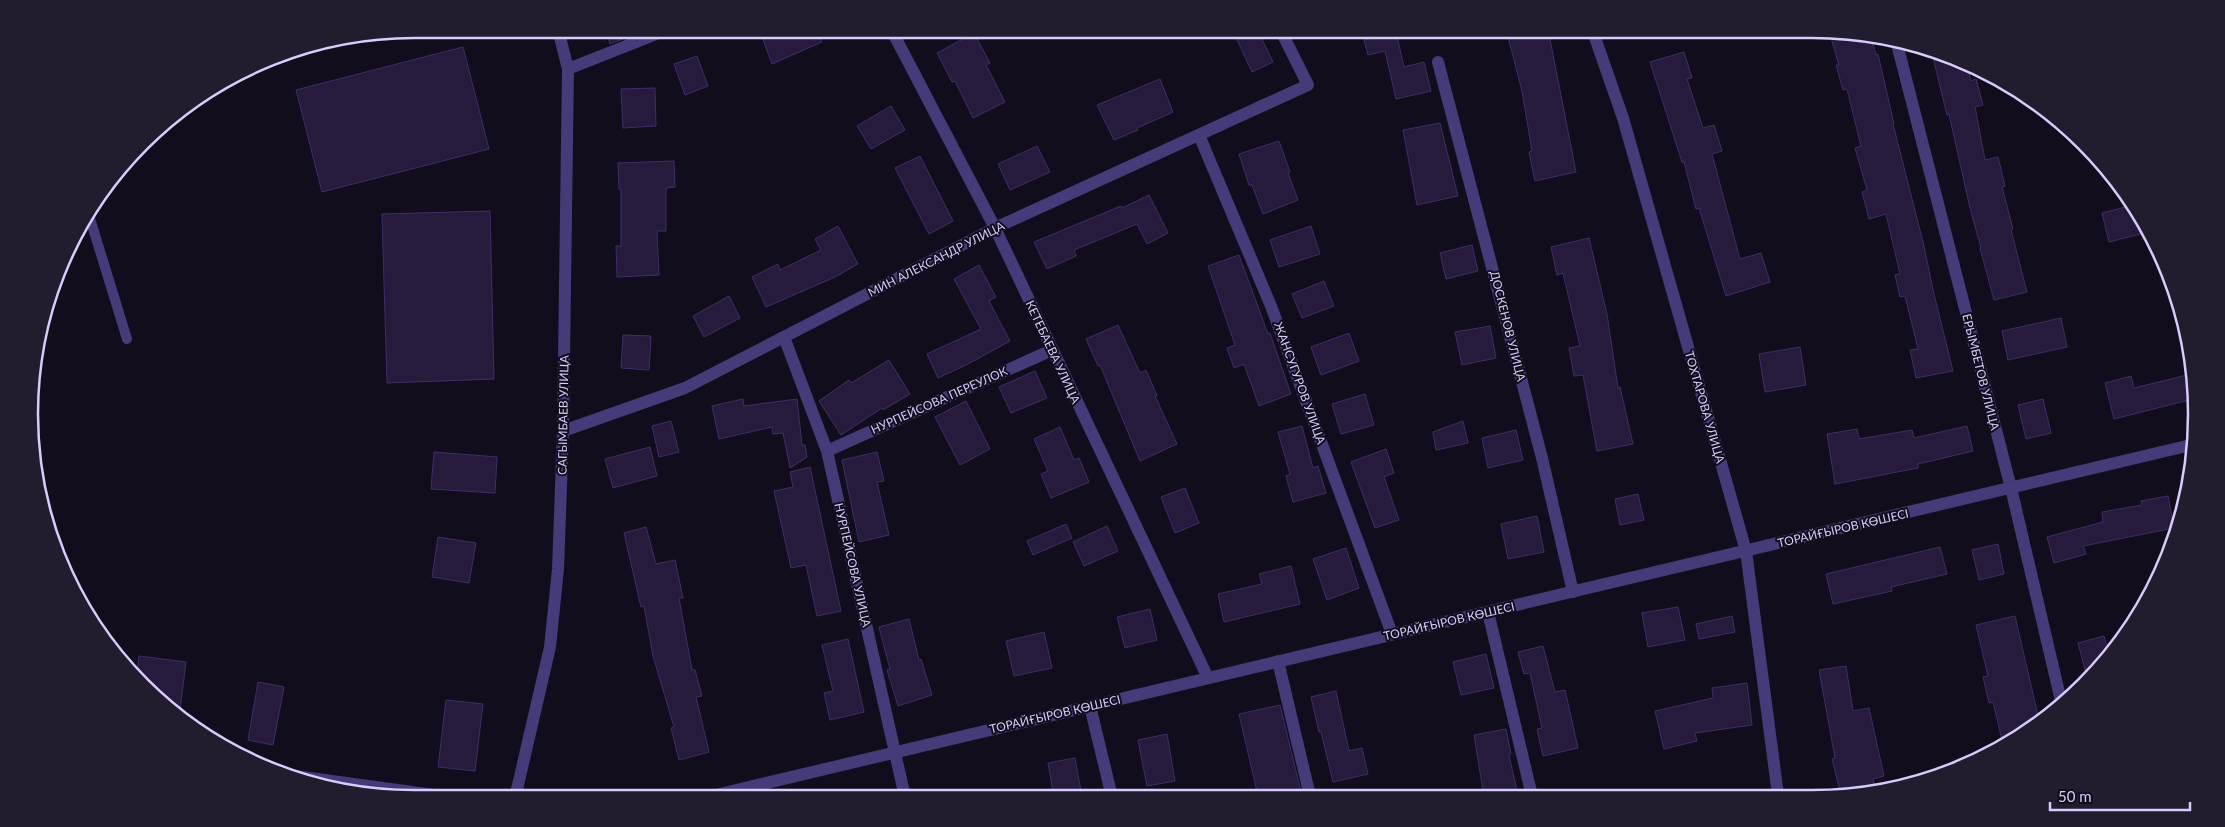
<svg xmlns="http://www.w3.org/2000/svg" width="2225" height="827" font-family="Lato,sans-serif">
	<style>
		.building { fill: #261a3d; stroke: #412e67 }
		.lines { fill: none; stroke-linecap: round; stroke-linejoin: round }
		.service { stroke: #453b79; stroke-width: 10 }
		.minor { stroke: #453b79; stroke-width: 12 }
		.tertiary { stroke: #453b79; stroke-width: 12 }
		.labels { text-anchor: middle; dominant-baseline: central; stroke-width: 4; stroke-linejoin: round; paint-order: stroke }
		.street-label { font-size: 12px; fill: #d8ccfc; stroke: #120d1d }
		.rim { fill: none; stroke: #d8ccfc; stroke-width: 2.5 }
	</style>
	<rect width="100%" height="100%" fill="#120d1d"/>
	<path class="building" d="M606 29H648L610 44Z
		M769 29H817L822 42 772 64 760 32Z
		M1232 29H1257L1273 62 1252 72Z
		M1506 29H1548L1576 172 1535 181 1529 152 1532 151 1522 91Z
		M1829 31 1871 37 1876 55 1878 54 1894 124H1893L1924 246 1933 290 1953 371 1916 378 1910 350 1918 349 1905 296 1900 297 1895 275 1900 274 1886 214 1869 219 1862 192 1867 190 1855 148 1861 146 1847 89 1843 90 1836 65H1839Z
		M1396 32 1404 67 1424 62 1431 91 1396 99 1385 51 1368 55 1364 40Z
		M974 33 990 63 986 65 1005 102 973 118 955 81 952 82 937 53Z
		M463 47 489 149 322 192 296 90Z
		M1931 49 1966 63 1971 81 1976 79 1983 105 1975 107 1985 160 1998 157 2005 186 2002 187 2013 229 2011 230 2027 292 1994 300 1980 248H1981L1970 208 1949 114 1947 115Z
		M1684 52 1692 78 1687 79 1703 128 1714 125 1722 151 1712 154 1740 259 1761 253 1770 282 1726 296 1699 208 1696 209 1684 162H1682L1650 62Z
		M697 56 708 86 685 95 674 64Z
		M1160 79 1173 112 1137 128 1138 130 1114 140 1097 105Z
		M655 88 656 126 623 128 621 89Z
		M891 106 905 130 871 149 857 126Z
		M1440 123 1458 196 1417 205 1403 130Z
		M1279 141 1290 172 1288 173 1298 200 1263 214 1252 185H1249L1239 154Z
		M1037 146 1050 172 1010 190 998 164Z
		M920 156 953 221 929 234 895 168Z
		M674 161 675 187 666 188V231H657L659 275 617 277 616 246H621V189H619L618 163Z
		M1149 195 1168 233 1147 244 1137 224 1074 250 1076 256 1047 269 1034 242 1121 206 1122 208Z
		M2133 205 2145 221 2148 232 2109 242 2102 213Z
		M490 211 494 379 387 383 382 214Z
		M838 226 858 264 835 277 766 307 752 277 778 264 780 270 821 250 815 239Z
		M1311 226 1320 254 1279 267 1270 240Z
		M1589 238 1607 314 1618 388 1620 387 1633 444 1597 451 1583 375 1574 376 1569 348 1580 346 1563 273 1557 275 1551 247Z
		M1472 245 1478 271 1446 279 1440 253Z
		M1239 255 1268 334 1270 333 1291 394 1259 406 1244 364 1234 368 1227 348 1235 345 1208 266Z
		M979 265 996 297 989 301 1010 341 968 364 938 378 927 354 981 329 954 279Z
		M1324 281 1334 306 1302 318 1292 294Z
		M729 296 740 318 704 337 693 316Z
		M2061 318 2067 347 2008 360 2002 331Z
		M1118 325 1140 373 1146 370 1157 396H1155L1177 444 1140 461 1100 365 1098 366 1086 339Z
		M1490 326 1496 358 1462 365 1455 332Z
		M1349 333 1359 361 1321 375 1311 347Z
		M623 335 651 336 649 370 621 368Z
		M1800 347 1806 385 1765 392 1759 354Z
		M889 360 910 394 883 410 882 408 841 435 819 401 849 380 851 383Z
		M1035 371 1047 398 1011 413 999 387Z
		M2187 375 2193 399 2114 419 2105 383 2131 376 2134 388Z
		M1365 394 1374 425 1341 434 1332 404Z
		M743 399 744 406 797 399 802 445H805L807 457 790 468 783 433 773 434 772 427 719 439 712 406Z
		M2043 399 2051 433 2026 439 2018 405Z
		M966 401 990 449 960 465 935 417Z
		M671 421 679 452 659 457 652 426Z
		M1463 421 1468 443 1436 450 1433 432Z
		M1302 426 1313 468 1318 466 1326 493 1293 502 1286 476 1290 474 1278 432Z
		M1967 426 1973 451 1918 464V468L1835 484 1827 434 1857 429 1859 439 1912 430 1914 438Z
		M1060 427 1074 460 1079 458 1089 482 1051 498 1041 474 1048 471 1034 439Z
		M1516 430 1523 460 1488 468 1482 438Z
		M650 447 657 476 613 488 605 459Z
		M1386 449 1394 473 1384 477 1399 520 1375 528 1351 462Z
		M434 452 497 457 495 493 431 489Z
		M877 452 884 481 877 482 889 535 859 542 842 460Z
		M810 467 841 611 817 616 806 565 791 568 774 491 793 487 790 472Z
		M1185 488 1199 523 1175 533 1161 497Z
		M1638 494 1644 520 1620 525 1615 499Z
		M2168 496 2174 528 2083 546 2086 554 2054 563 2047 537 2103 522 2102 512 2142 505 2141 501Z
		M1537 516 1544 552 1508 559 1501 524Z
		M1066 524 1072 538 1033 555 1027 541Z
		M1107 526 1118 551 1084 566 1073 542Z
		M646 527 656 564 675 560 683 598H679L692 670H695L702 696 696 697 709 752 679 760 671 728 674 727 653 656 644 606 641 607 624 533Z
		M438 537 476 543 469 583 432 577Z
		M1998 544 2004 574 1979 580 1972 550Z
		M1940 547 1947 574 1891 587 1892 591 1833 604 1826 574Z
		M1346 548 1359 588 1327 600 1313 559Z
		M1291 566 1300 604 1224 622 1218 594 1262 584 1259 574Z
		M1678 607 1685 640 1648 647 1642 613Z
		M1150 609 1157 640 1125 648 1117 617Z
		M1732 616 1735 632 1699 639 1696 624Z
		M2015 616 2039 720 2003 744 1993 702 1989 703 1983 677 1988 676 1976 625Z
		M909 619 919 660 921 659 932 695 898 706 887 670 890 669 879 627Z
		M1044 632 1052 668 1014 676 1006 641Z
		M2104 636 2108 650 2087 677 2078 643Z
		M848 639 864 712 830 720 824 693 833 691 822 645Z
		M1543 646 1555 692 1565 690 1578 748 1543 756 1537 729 1542 728 1530 673 1524 674 1518 652Z
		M1486 654 1494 688 1461 695 1453 662Z
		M139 656 186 662 180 710 170 709 137 673Z
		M1846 666 1853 711 1869 708 1884 776 1873 779 1876 791 1862 795H1841L1832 759 1835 758 1819 670Z
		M258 682 284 687 273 745 248 740Z
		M1747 683 1752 725 1695 733 1697 741 1664 749 1655 711 1713 698 1712 688Z
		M1336 691 1349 751 1362 748 1368 774 1333 782 1321 732H1319L1311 697Z
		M446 700 483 704 475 771 438 767Z
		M1280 705 1302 796H1258L1239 714Z
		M1506 729 1511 754 1509 755 1518 796H1484L1474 735Z
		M1167 734 1175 781 1147 786 1138 740Z
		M1075 758 1082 797H1054L1048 763Z"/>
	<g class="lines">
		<path class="service" d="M88 212 127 339"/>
		<path class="minor" d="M891 29 995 228 1208 678
			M1592 29 1623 118 1746 551 1778 795
			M1896 40 2011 488 2062 705
			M1438 62 1542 458 1573 592
			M568 69 669 29
			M1199 135 1271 306 1392 634
			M784 337 827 451 905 797
			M563 431 685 388 995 228 1308 85 1280 29
			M827 451 1052 350
			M1488 612 1532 796
			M1278 661 1310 796
			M1090 706 1112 797"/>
		<path class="tertiary" d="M288 775 456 798
			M515 798 550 647 558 569 563 431 568 69 558 29
			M703 798 2195 444"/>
	</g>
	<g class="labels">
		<g class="street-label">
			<text transform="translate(936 259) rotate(-27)">МИН АЛЕКСАНДР УЛИЦА</text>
			<text transform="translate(1508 326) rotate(76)">ДОСКЕНОВ УЛИЦА</text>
			<text transform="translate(1053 352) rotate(65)">КЕТЕБАЕВА УЛИЦА</text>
			<text transform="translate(1981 372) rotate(76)">ЕРЫМБЕТОВ УЛИЦА</text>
			<text transform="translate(1300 383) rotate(70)">ЖАНСУГУРОВ УЛИЦА</text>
			<text transform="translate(939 400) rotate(-24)">НУРПЕЙСОВА ПЕРЕУЛОК</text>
			<text transform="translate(1705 407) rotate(74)">ТОХТАРОВА УЛИЦА</text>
			<text transform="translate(563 415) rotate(-89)">САГЫМБАЕВ УЛИЦА</text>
			<text transform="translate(1843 528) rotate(-13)">ТОРАЙҒЫРОВ КӨШЕСІ</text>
			<text transform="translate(853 565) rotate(77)">НУРПЕЙСОВА УЛИЦА</text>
			<text transform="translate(1449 621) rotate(-13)">ТОРАЙҒЫРОВ КӨШЕСІ</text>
			<text transform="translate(1055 714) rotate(-13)">ТОРАЙҒЫРОВ КӨШЕСІ</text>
		</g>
	</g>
	<path d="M0 0H2225V827H0ZM414 38H1812A376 376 0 0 1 2188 414V414A376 376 0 0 1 1812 790H414A376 376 0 0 1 38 414V414A376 376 0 0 1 414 38Z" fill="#221c2f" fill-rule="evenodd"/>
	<path class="rim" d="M414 38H1812A376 376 0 0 1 2188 414V414A376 376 0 0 1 1812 790H414A376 376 0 0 1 38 414V414A376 376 0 0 1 414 38Z"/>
	<path d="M2050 802v8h140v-8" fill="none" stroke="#d8ccfc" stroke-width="2.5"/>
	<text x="2058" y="802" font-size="15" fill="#d8ccfc" stroke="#120d1d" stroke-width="4" paint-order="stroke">50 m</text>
</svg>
